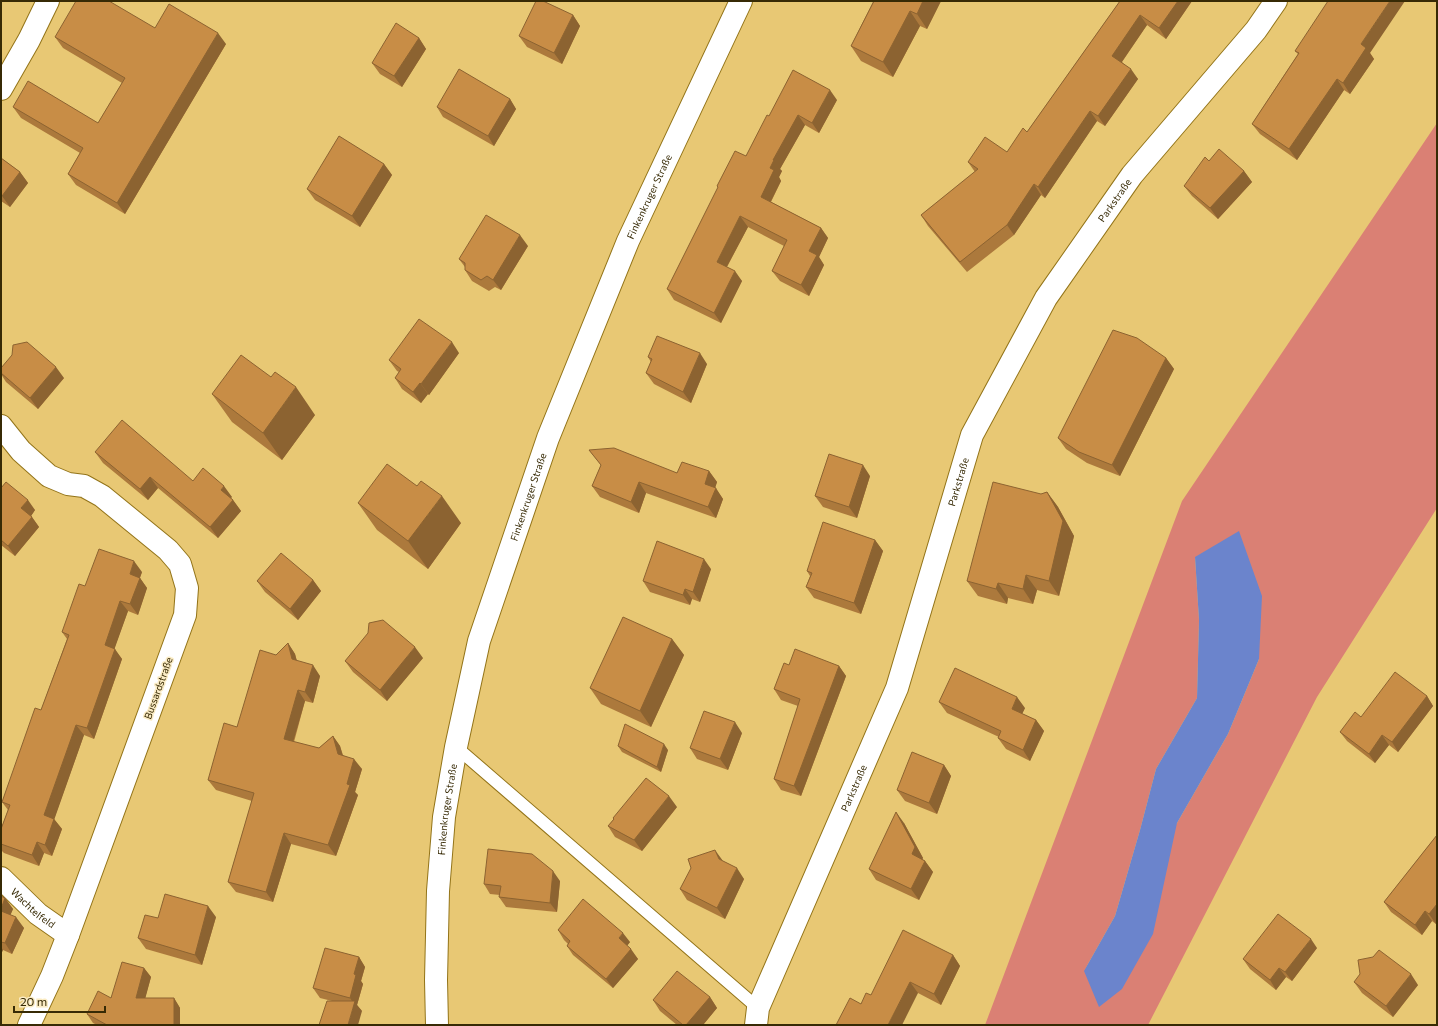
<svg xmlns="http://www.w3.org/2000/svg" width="1438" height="1026" font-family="Commissioner,sans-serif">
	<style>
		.forest { fill: #da8074; fill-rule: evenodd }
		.water { fill: #6b84cc }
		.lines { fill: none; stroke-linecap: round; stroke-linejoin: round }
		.lane-casing { stroke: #937419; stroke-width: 14 }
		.street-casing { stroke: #937419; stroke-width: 24 }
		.secondary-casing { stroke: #937419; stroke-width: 24 }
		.lane { stroke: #fff; stroke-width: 12 }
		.street { stroke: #fff; stroke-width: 22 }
		.secondary { stroke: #fff; stroke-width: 22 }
		.wall { fill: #ac793c }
		.shaded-wall { fill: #8c6331 }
		.building { fill: #c88d46; stroke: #8c6331 }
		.labels { text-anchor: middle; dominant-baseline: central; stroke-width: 3; stroke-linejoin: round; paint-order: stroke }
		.street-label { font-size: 10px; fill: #372a05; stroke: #faebc3 }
	</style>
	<rect width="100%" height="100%" fill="#e8c874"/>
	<path class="forest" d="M1437 123V508L1317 697 1148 1025H985L1182 501ZM1195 557 1259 659 1228 734 1177 823 1084 971 1115 916 1140 830 1156 769 1197 698 1199 620Z"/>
	<path class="water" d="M1239 531 1262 596 1259 659 1228 734 1177 823 1153 934 1122 989 1099 1007 1084 971 1115 916 1140 830 1156 769 1197 698 1199 620 1195 557Z"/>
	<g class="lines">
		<g class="lane-casing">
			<path id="lane" d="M456 747 758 1008"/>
		</g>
		<g class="street-casing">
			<g id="street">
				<path d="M1 89 29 40 48 1"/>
				<path d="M1 426 21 451 49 476 68 484 84 486 102 496 168 550 180 564 187 588 185 615 68 935 52 976 29 1025"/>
				<path id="s1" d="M1 878 38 914 68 935"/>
				<path id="s2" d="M756 1025 758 1008 897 688 972 435 1046 298 1132 175 1256 30 1276 1"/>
			</g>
		</g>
		<g class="secondary-casing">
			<g id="secondary">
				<path id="s3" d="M437 1025 436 980 438 891 444 817 456 747 479 641 548 438 628 241 741 1"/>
			</g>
		</g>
		<use href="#lane" class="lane"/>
		<use href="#street" class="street"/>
		<use href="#secondary" class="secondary"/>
	</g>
	<path class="wall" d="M872 1H941L927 29 920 26 893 77 861 61 851 46 873 2Z
		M1120 1H1192L1166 39 1147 25 1122 62 1138 79 1105 126 1097 121 1045 198 1041 195 1014 235 967 272 928 226 921 215 975 172 968 162 1007 152 1027 132Z
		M573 15 580 26 562 64 527 47 519 36Z
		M155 28 226 44 125 214 76 185 68 174 80 153 21 118 13 107 98 123 122 83 63 48 55 37Z
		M419 38 426 49 402 87 380 74 372 63Z
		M1295 51 1370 53 1374 59 1350 94 1344 90 1297 160 1260 134 1252 124 1298 54Z
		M510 99 516 109 494 146 443 117 437 107Z
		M837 100 819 133 805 125 780 169 782 171 779 177 781 181 771 202 821 228 828 238 819 257 824 265 809 296 780 281 772 271 784 246 748 227 727 267 742 281 721 323 674 300 667 289 718 188 717 186 746 156 769 116Z
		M1 158 20 172 28 183 10 207 1 201Z
		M1209 161 1244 171 1252 182 1218 219 1192 196 1184 186Z
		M384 164 392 175 360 227 315 200 307 189Z
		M528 246 501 290 495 287 489 291 472 281 465 270V267L459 259Z
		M459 353 429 395 428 394 421 403 402 389 395 378 399 372 397 371 389 360Z
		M648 357 707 364 691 403 654 384 646 373 651 362Z
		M1166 358 1174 369 1120 476 1087 463 1066 449 1058 438Z
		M1 368 64 378 38 409 6 382 1 374Z
		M212 394 315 415 282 460 232 422Z
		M589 450 677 473 709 471 717 482 715 488 723 499 716 518 646 493 639 513 600 497 592 486 601 465Z
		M95 452 193 481 232 497 230 498 233 500 241 511 218 538 158 488 148 500 103 463Z
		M870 476 857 518 823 507 815 496Z
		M1 488 35 510 31 516 39 527 15 556 1 545Z
		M1047 492 1058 507 1074 536 1059 596 1037 590 1033 604 1008 598 1007 604 978 596 967 581 1041 494Z
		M358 503 461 523 428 569 377 530Z
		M875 540 883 551 861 614 814 598 806 587 810 576 807 571Z
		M711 569 700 602 692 599 690 605 650 592 643 581Z
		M142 572 140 578 147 588 138 615 128 611 114 649 122 659 94 739 84 735 54 819 62 829 52 856 44 853 39 866 4 853 1 850V829L8 810 2 802 41 710 67 639 62 632 85 586Z
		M313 580 321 591 298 620 265 592 257 581Z
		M672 639 684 655 651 727 601 704 590 688Z
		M288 643 295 654 297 661 320 676 313 703 305 701 294 742 319 748 333 736 340 746 343 755 362 769 355 792 358 795 336 856 291 844 273 902 236 892 228 882 252 801 216 790 208 780 276 655Z
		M423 658 387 701 353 672 345 661Z
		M789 665 839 666 846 676 801 796 781 790 774 779 798 706 781 700 774 689Z
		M1427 696 1433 706 1398 752 1389 745 1375 763 1347 741 1340 732 1361 717Z
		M939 702 1025 708 1022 714 1036 720 1044 731 1030 761 1006 749 998 738 999 737 947 713Z
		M742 733 728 770 697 759 690 748Z
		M618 746 668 750 661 772 622 752Z
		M944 765 951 776 937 814 905 801 897 790Z
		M677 807 642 851 615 837 608 826 614 819 613 818Z
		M904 823 923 858 922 859 925 861 933 872 919 900 876 880 869 869Z
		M1437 835 1436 924 1432 921 1422 935 1391 912 1384 902Z
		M723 861 744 879 725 919 687 900 680 889Z
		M560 881 557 912 506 907 499 897 500 895 490 894 484 884Z
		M1 896 5 898 13 909 10 915 24 928 12 954 3 950 1 954Z
		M216 917 202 965 146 949 138 938 158 918Z
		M558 930 630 942 627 946 638 959 613 988 573 955 567 946 568 944 564 940Z
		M1317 948 1292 981 1286 977 1276 990 1250 969 1243 959Z
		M953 955 960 966 941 1005 918 993 861 1004 871 995Z
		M359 957 365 967 361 981 363 984 357 1005 362 1011 332 1001 320 998 313 988Z
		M144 968 151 977 145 998H174L180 1008V1025H97L93 1023 87 1014 111 998Z
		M1354 982 1418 985 1393 1017 1362 993Z
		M710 997 717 1008 703 1025H677L660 1011 653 1000Z"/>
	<path class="shaded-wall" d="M923 1H941L927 29 917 14Z
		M1178 1H1192L1166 39 1159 28Z
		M1390 1H1405L1370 53 1374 59 1350 94 1343 83 1361 44Z
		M910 11 920 26 893 77 883 62Z
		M573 15 580 26 562 64 554 53Z
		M1140 15 1147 25 1119 66 1112 56Z
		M218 33 226 44 125 214 117 203Z
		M419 38 426 49 402 87 394 76Z
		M1131 69 1138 79 1105 126 1098 116Z
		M1337 79 1344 90 1297 160 1289 149Z
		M830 90 837 100 819 133 812 123Z
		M510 99 516 109 494 146 488 136Z
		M1090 111 1097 121 1045 198 1038 187Z
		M798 115 805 125 780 169 782 171 779 177 781 181 768 207 761 197 773 160Z
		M384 164 392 175 360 227 352 216Z
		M1244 171 1252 182 1218 219 1210 208Z
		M20 172 28 183 10 207 2 196Z
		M1034 184 1041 195 1014 235 1007 225Z
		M740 216 748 227 724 272 717 262Z
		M821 228 828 238 819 257 824 265 809 296 801 285 809 251Z
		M520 235 528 246 501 290 493 280Z
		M735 271 742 281 721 323 714 313Z
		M452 342 459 353 429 395 421 384Z
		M700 353 707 364 691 403 683 392Z
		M1166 358 1174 369 1120 476 1112 465Z
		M56 367 64 378 38 409 30 398Z
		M420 383 428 394 421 403 413 392Z
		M296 387 315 415 282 460 263 433Z
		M863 465 870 476 857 518 849 507Z
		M709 471 717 482 713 494 716 488 723 499 716 518 708 507 705 484Z
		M150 477 158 488 148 500 140 489Z
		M639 482 646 493 639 513 631 502Z
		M224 486 232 497 228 501 221 490Z
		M1047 492 1058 507 1074 536 1059 596 1049 581Z
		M442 496 461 523 428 569 408 541Z
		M28 500 35 510 29 519 21 508Z
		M233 500 241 511 218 538 210 527Z
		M32 517 39 527 15 556 8 546Z
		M875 540 883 551 861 614 854 603Z
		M704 559 711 569 700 602 693 592Z
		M134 561 142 572 137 585 130 574Z
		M1026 575 1037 590 1033 604 1023 589Z
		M140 578 147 588 138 615 130 604Z
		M313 580 321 591 298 620 290 609Z
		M998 583 1008 598 1007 604 996 589Z
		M685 589 692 599 690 605 683 595Z
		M120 601 128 611 112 656 105 645Z
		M672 639 684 655 651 727 640 711Z
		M288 643 295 654 299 670 292 659Z
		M415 647 423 658 387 701 380 690Z
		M115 649 122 659 94 739 87 728Z
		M313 665 320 676 313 703 305 692Z
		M839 666 846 676 801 796 794 786Z
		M298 690 305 701 291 749 284 739Z
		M1427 696 1433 706 1398 752 1392 742Z
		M1017 697 1025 708 1019 720 1012 709Z
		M1036 720 1044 731 1030 761 1023 750Z
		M735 722 742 733 728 770 720 759Z
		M76 725 84 735 52 826 44 815Z
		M1382 735 1389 745 1375 763 1369 754Z
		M333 736 340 746 345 764 338 754Z
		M664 744 668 750 661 772 657 767Z
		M354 759 362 769 355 792 358 795 336 856 328 845Z
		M944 765 951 776 937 814 929 803Z
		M669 796 677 807 642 851 634 840Z
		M896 812 904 823 923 858 919 865 912 854Z
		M54 819 62 829 52 856 45 845Z
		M284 833 291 844 273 902 266 892Z
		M37 842 44 853 39 866 32 855Z
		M715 850 723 861 719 859Z
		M925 861 933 872 919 900 911 889Z
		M737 868 744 879 725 919 717 908Z
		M553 871 560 881 557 912 550 903Z
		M5 898 13 909 8 921 1 912V909Z
		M1437 904V923L1436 924 1429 914Z
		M208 906 216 917 202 965 195 955Z
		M1425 911 1432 921 1422 935 1415 925Z
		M16 917 24 928 12 954 5 943Z
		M623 933 630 942 625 948 619 938Z
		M1311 939 1317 948 1292 981 1285 972Z
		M1 947 3 950 1 954Z
		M631 949 638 959 613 988 606 979Z
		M953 955 960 966 941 1005 934 994Z
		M359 957 365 967 361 981 363 984 357 1005 362 1011 358 1025H348L354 1004 350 998 354 974Z
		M144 968 151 977 143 1007 136 998Z
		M1279 968 1286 977 1276 990 1270 980Z
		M1411 974 1418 985 1393 1017 1386 1006Z
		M910 982 918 993 902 1025H888Z
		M710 997 717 1008 703 1025H686Z
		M174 998 180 1008V1025H174Z"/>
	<path class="building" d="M76 1H109L155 28 169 4 218 33 117 203 68 174 83 148 13 107 28 81 98 123 125 78 55 37Z
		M536 1H543L573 15 554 53 519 36Z
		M874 1H923L917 14 910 11 883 62 851 46Z
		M1120 1H1178L1159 28 1140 15 1112 56 1131 69 1098 116 1090 111 1038 187 1034 184 1007 225 960 262 921 215 978 169 968 162 985 137 1007 152 1023 128 1027 132Z
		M1328 1H1390L1361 44 1366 48 1343 83 1337 79 1289 149 1252 124 1299 53 1295 51Z
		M396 23 419 38 394 76 372 63Z
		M459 69 510 99 488 136 437 107Z
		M793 70 830 90 812 123 798 115 773 160H774L770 168 774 170 761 197 821 228 809 251 817 255 801 285 772 271 787 240 740 216 717 262 735 271 714 313 667 289 718 187 717 186 735 151 746 156 767 115 769 116Z
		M339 136 384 164 352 216 307 189Z
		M1219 149 1244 171 1210 208 1184 186 1205 157 1209 161Z
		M1 158 20 172 2 196H1Z
		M486 215 520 235 493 280 487 276 481 280 465 270V263L459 259Z
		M419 319 452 342 421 384 420 383 413 392 395 378 401 369 389 360Z
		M1113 330 1137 338 1166 358 1112 465 1079 452 1058 438Z
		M657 336 700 353 683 392 646 373 652 359 648 357Z
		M27 342 56 367 30 398 1 373V368L12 355 13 345Z
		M241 355 271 377 275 372 296 387 263 433 212 394Z
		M122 420 193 481 203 468 224 486 221 490 233 500 210 527 150 477 140 489 95 452Z
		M614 448 677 473 682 462 709 471 705 484 716 488 708 507 639 482 631 502 592 486 601 465 589 450Z
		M829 454 863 465 849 507 815 496Z
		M387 464 417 486 421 481 442 496 408 541 358 503Z
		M6 482 28 500 21 508 32 517 8 546 1 540V488Z
		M993 482 1041 494 1047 492 1063 521 1049 581 1026 575 1023 589 998 583 996 589 967 581Z
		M823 522 875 540 854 603 806 587 812 573 807 571Z
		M657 541 704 559 693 592 685 589 683 595 643 581Z
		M99 549 134 561 130 574 140 578 130 604 120 601 105 645 115 649 87 728 76 725 44 815 54 819 45 845 37 842 32 855 1 844V829L10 805 2 802 35 708 41 710 69 635 62 632 79 584 85 586Z
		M281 553 313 580 290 609 257 581Z
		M623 617 672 639 640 711 590 688Z
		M383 620 415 647 380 690 345 661 368 633 369 623Z
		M288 643 292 659 313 665 305 692 298 690 284 739 319 748 333 736 338 754 354 759 347 784 350 785 328 845 284 833 266 892 228 882 254 793 208 780 224 723 237 727 260 650 276 655Z
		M795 649 839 666 794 786 774 779 800 699 774 689 784 663 789 665Z
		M955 668 1017 697 1012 709 1036 720 1023 750 998 738 1001 731 939 702Z
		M1395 672 1427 696 1392 742 1382 735 1369 754 1340 732 1355 712 1361 717Z
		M704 711 735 722 720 759 690 748Z
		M625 724 664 744 657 767 618 746Z
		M912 752 944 765 929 803 897 790Z
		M646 778 669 796 634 840 608 826 614 819 613 818Z
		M896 812 915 847 912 854 925 861 911 889 869 869Z
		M1437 835V904L1429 914 1425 911 1415 925 1384 902Z
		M488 849 532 854 553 871 550 903 499 897 501 886 484 884Z
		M715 850 719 859 737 868 717 908 680 889 691 868 688 859Z
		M165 894 208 906 195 955 138 938 145 915 158 918Z
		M1 896 5 898 1 909Z
		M583 899 623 933 619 938 631 949 606 979 567 946 570 941 558 930Z
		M1 911 16 917 5 943 1 942Z
		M1278 914 1311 939 1285 972 1279 968 1270 980 1243 959Z
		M903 930 953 955 934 994 910 982 888 1025H836L850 998 861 1004 866 993 871 995Z
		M325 948 359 957 354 974 356 975 350 998 313 988Z
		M1379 950 1411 974 1386 1006 1354 982 1360 974 1358 960 1373 957Z
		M122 962 144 968 136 998H174V1025H107L87 1014 98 991 111 998Z
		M677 971 710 997 686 1025H683L653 1000Z
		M327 1001H355L348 1025H319Z"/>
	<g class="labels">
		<g class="street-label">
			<text stroke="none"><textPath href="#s3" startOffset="864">Finkenkruger Straße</textPath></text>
			<text stroke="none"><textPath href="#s2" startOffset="905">Parkstraße</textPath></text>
			<text stroke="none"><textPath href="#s2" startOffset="581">Parkstraße</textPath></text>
			<text stroke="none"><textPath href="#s3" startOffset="540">Finkenkruger Straße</textPath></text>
			<text transform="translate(158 688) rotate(-70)">Bussardstraße</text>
			<text stroke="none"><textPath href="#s2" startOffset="257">Parkstraße</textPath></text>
			<text stroke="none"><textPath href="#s3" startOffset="216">Finkenkruger Straße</textPath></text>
			<text stroke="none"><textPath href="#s1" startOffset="44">Wachtelfeld</textPath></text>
		</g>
	</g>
	<rect width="1438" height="1026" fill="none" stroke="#372a05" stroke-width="4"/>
	<path d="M14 1006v6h91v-6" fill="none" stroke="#372a05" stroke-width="2"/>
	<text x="20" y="1006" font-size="12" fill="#372a05" stroke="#faebc3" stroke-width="3" paint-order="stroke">20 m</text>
</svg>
